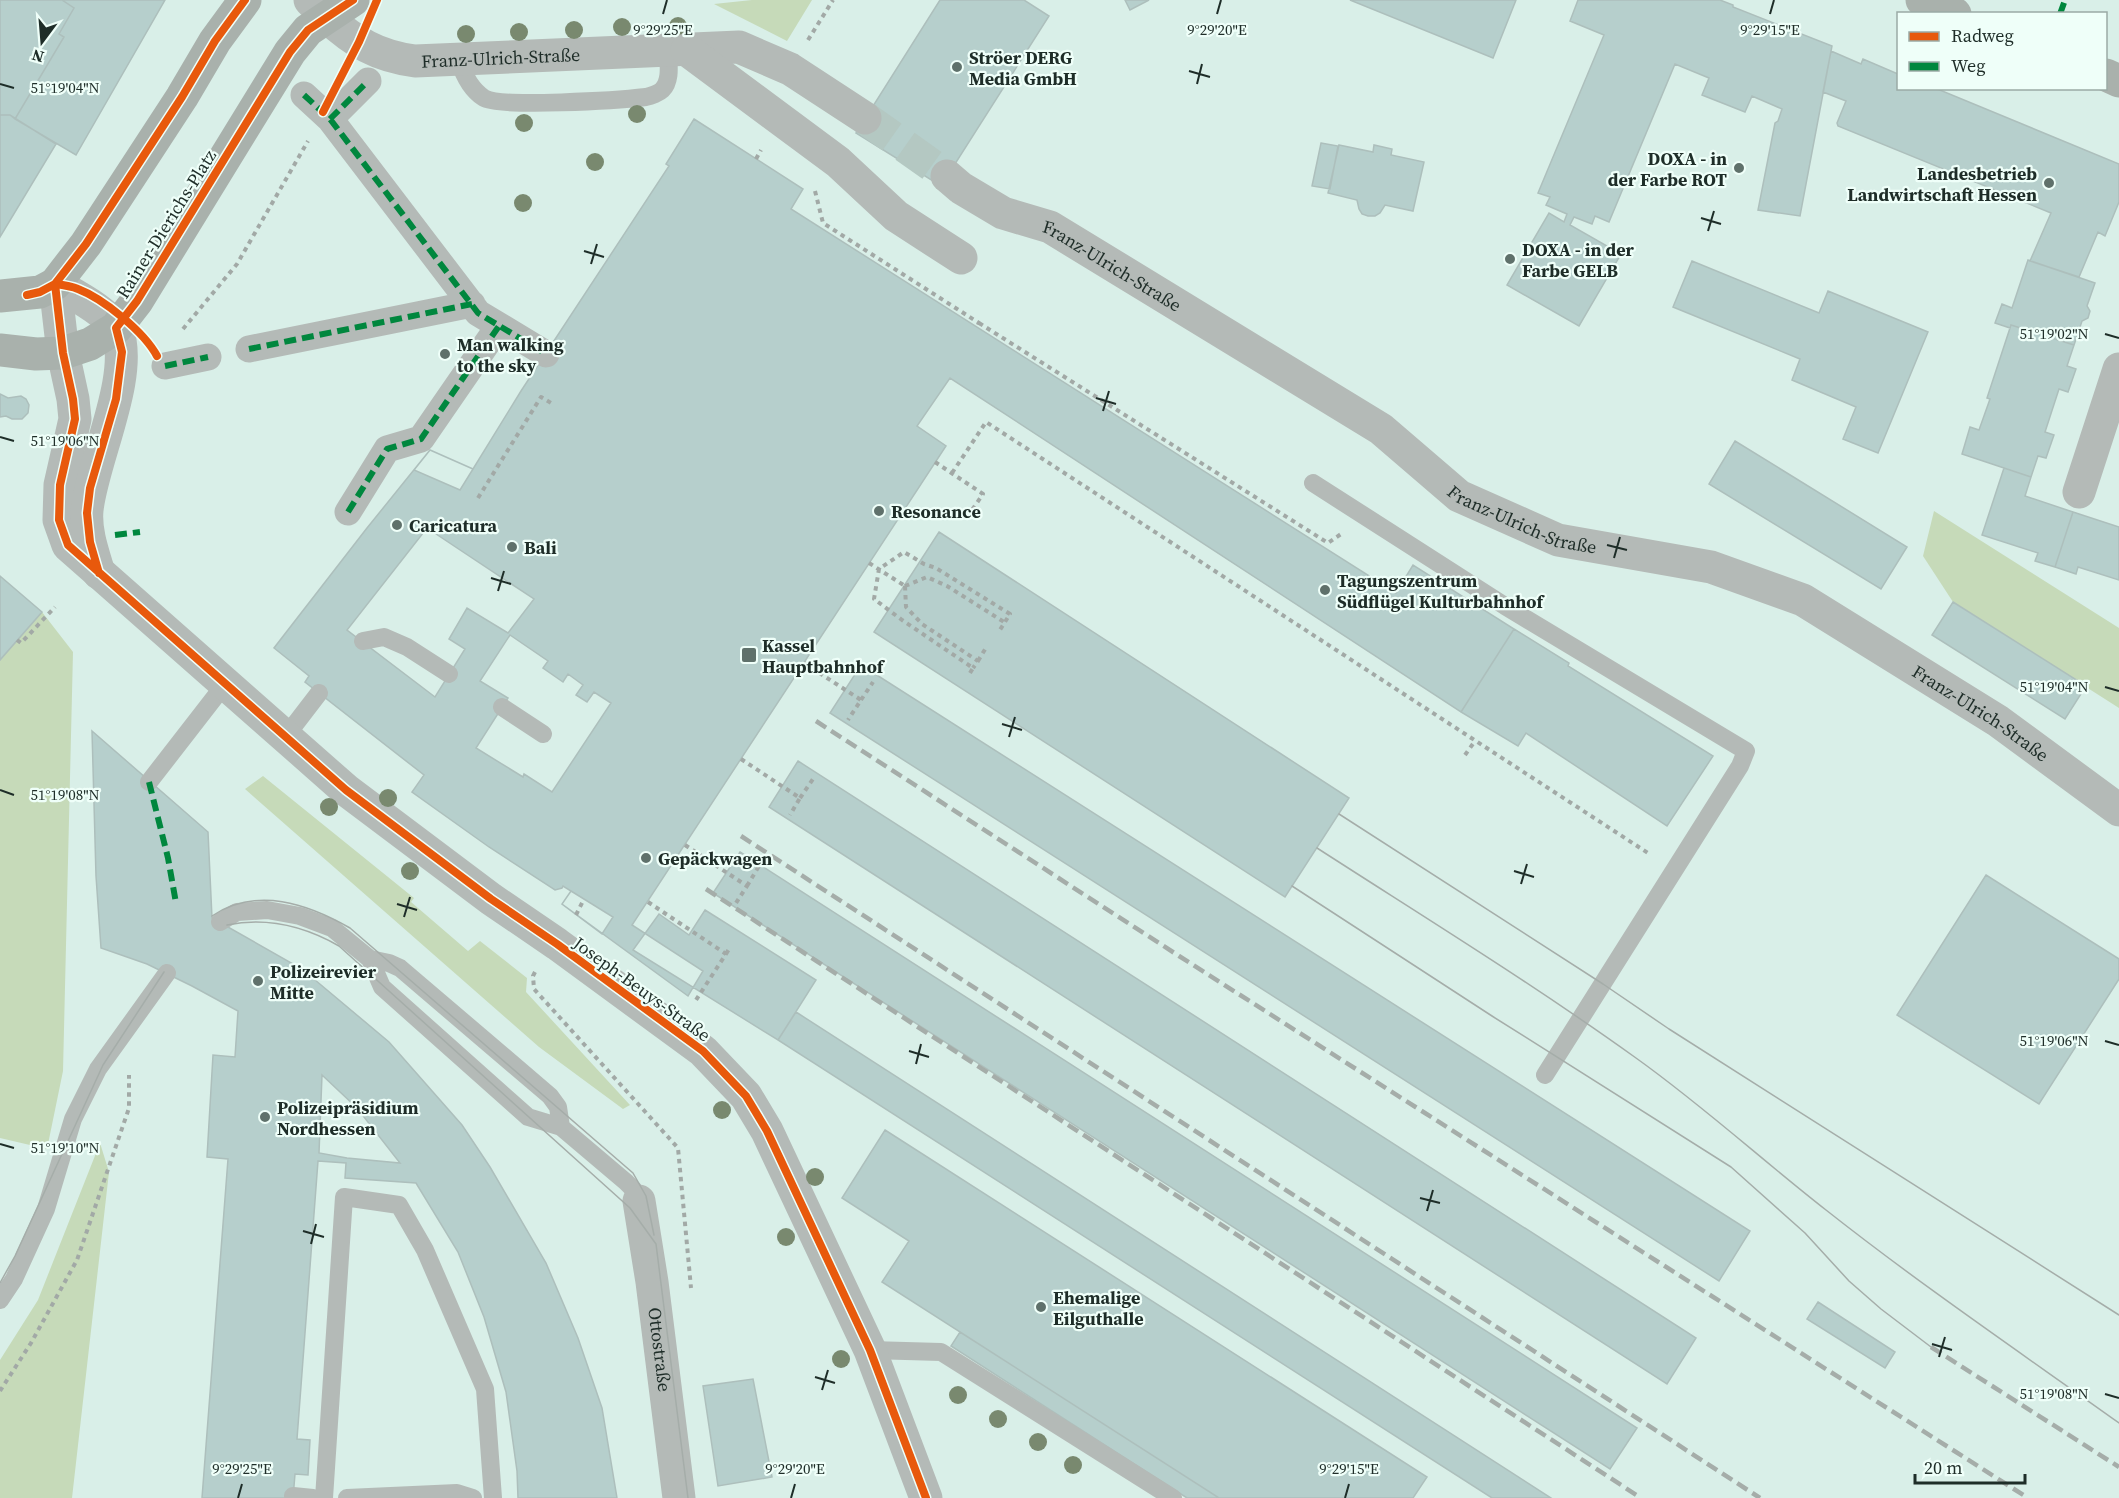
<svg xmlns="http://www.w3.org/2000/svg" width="2119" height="1498" font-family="'Source Serif 4',serif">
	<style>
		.green { fill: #c6dab9 }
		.building { fill: #b6cfcc; stroke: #adbfbc; stroke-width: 1.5; fill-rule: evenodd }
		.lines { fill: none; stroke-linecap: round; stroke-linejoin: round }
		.minor-tunnel { stroke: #b4c8c2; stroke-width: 33; stroke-dasharray: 33 16; stroke-linecap: butt }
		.path { stroke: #a2a9a6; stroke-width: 4; stroke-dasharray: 4.5 4.5; stroke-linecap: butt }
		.service { stroke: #b4bab7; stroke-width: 18 }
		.pedestrian { stroke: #b4bab7; stroke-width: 27 }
		.minor { stroke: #b4bab7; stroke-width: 33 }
		.tertiary { stroke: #b4bab7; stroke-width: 33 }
		.secondary { stroke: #a9b1ac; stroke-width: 33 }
		.tram { stroke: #a5ada9; stroke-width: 1.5 }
		.rail { stroke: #a5ada9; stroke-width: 4.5; stroke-dasharray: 12 6; stroke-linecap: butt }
		.quiet { stroke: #00873e; stroke-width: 6; stroke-dasharray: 12 6; stroke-linecap: butt }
		.cycleway-casing { stroke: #effff9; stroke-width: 11 }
		.cycleway { stroke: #e8590c; stroke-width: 8 }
		.tree { fill: #79896f }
		.ticks { fill: none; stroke: #1e2d28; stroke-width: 2 }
		.poi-dot { fill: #5f716b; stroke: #effff9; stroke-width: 2 }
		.labels { text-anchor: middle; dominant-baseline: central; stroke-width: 4.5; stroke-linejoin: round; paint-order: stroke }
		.street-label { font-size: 18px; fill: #1e2d28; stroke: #effff9 }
		.poi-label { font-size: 18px; font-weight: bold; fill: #1e2d28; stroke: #effff9; text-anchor: start }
		.ticks-label { font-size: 15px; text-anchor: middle; fill: #1e2d28; stroke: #effff9; stroke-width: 4.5; stroke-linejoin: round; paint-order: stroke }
	</style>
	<rect width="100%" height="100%" fill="#d9efe8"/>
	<path class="green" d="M752 0H812L787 41 714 4Z
		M1934 511 2119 628V708L1953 602 1923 556Z
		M42 612 73 652 63 1071 47 1149 0 1138V660Z
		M263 776 414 898 411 902 468 951 480 941 527 978 526 992 630 1105 623 1109 539 1047 245 789Z
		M100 1143 109 1172 72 1498H0V1360L38 1300Z"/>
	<path class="building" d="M0 0H62L74 8 59 34 64 37 15 119 10 115H0Z
		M62 0H165L76 155 15 119 64 37 59 34 74 8Z
		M940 0H1024L1049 16 941 186 856 133Z
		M1125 0H1149L1130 10Z
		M1350 0H1516L1493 58Z
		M1578 0H1720L1733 5V7L1832 46 1800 216 1758 210 1775 123 1778 121 1782 109 1752 96 1745 112 1702 95 1709 78 1675 64 1609 222 1595 216 1592 224 1574 217 1570 225 1621 254 1579 326 1507 285 1549 213 1564 222 1567 214 1546 205 1550 197 1538 193 1604 35 1570 21Z
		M1831 51 1861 64 1863 59 1898 74V88H1935L2119 164V202L2105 236 2098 232 2079 277 2030 261 2051 213 1838 126 1837 123 1846 101 1823 92Z
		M0 115H10L56 144 0 237Z
		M694 119 803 189 791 209 1396 593 1413 565 1514 629 1461 712 950 378 917 426 946 446 632 925 703 971 688 996 562 904 571 891 563 886 562 888 555 890 489 847 412 792 424 775 305 682 309 676 274 648 367 528 430 450 473 469 521 391 669 166 666 164ZM427 528 534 599 508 633 467 608 449 639 465 649 435 697 347 630ZM510 635 548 661 543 668 563 682 568 674 583 685 576 695 587 702 594 692 611 703 552 792 524 774 523 777 476 748 508 698 480 681Z
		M1321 143 1338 146 1330 189 1312 186Z
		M1339 145 1373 152 1374 145 1392 149 1391 155 1424 162 1413 211 1385 205 1380 213 1375 216H1368L1362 214 1359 209 1357 200 1328 193Z
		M2028 260 2095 283 2087 306 2090 311 2088 318 2082 321 2074 345 2011 325 2010 328 1995 323 2002 304 2012 308Z
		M1692 261 1819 313 1828 291 1928 332 1878 453 1843 439 1856 407 1792 380 1800 359 1673 307Z
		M2011 325 2074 345 2067 366 2076 369 2068 392 2059 389 2045 432 2054 435 2046 458 2038 456 2031 477 1962 454 1970 427 1979 430 1990 399 1987 398Z
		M0 394 8 398 21 396 26 399 29 405 28 413 22 419H12L6 416 0 417Z
		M1735 441 1907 547 1881 589 1709 484Z
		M430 450 473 469 460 490 414 470Z
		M2004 468 2031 477 2025 496 2073 512 2055 567 2035 561 2038 553 1982 535Z
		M2073 512 2119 527V580L2078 567 2076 574 2055 567Z
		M939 532 1349 798 1285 897 874 632Z
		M0 576 42 612 0 660Z
		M1953 602 2086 686 2065 719 1932 635Z
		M1514 629 1569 663 1568 666 1713 756 1667 826 1526 733 1518 746 1461 712Z
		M861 665 1750 1231 1719 1281 830 713Z
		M92 731 208 832 212 918 302 969 389 1042 462 1125 490 1167 546 1263 578 1338 602 1408 617 1498H518L517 1471 506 1392 484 1317 458 1252 416 1183 345 1178 346 1163 318 1161 297 1439 310 1440 308 1475 295 1474 293 1498H202L228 1159 207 1157 213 1055 235 1057 238 1011 192 986 147 964 101 948 96 876ZM322 1075 357 1108 400 1163 347 1158 319 1153Z
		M798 761 1696 1338 1667 1384 769 807Z
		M740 852 1637 1428 1610 1469 713 893Z
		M1986 875 2119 959V979L2039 1104 1897 1015Z
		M571 891 613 917 602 934 562 904Z
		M705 910 816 980 778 1040 633 950 659 914 689 935Z
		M796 1012 1551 1498H1492L778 1040Z
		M885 1130 1427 1477 1413 1498H1219L882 1282 909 1241 842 1198Z
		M1818 1302 1895 1352 1885 1368 1807 1319Z
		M960 1332 1219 1498H1187L951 1346Z
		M753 1379 772 1477 718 1486 703 1386Z"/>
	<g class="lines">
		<path class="minor-tunnel" d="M865 118 947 176"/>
		<path class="path" d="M808 40 833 0
			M756 159 761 150
			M815 191 823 223 979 323 977 328
			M979 323 1328 543 1341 534
			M183 329 237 264 308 141
			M935 462 983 494 972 510
			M952 473 986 422 1651 855
			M478 498 541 397 551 403
			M869 563 905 586
			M905 586 906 607 922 624 978 661 973 668
			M905 586 927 577 947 586 1004 622
			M17 640 21 643 55 607
			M978 661 987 646
			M804 663 861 700 848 720
			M970 673 973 668 902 620 874 599 879 569 904 552 924 564 936 568 1010 614 998 633
			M861 700 873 682
			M1465 755 1475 741
			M741 759 800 798 790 815
			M800 798 813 779
			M685 845 747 886 736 903
			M747 886 759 866
			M648 902 726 954 694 1003
			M576 915 584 899
			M726 954 729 949
			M535 972 533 976 534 989 678 1148 691 1288
			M0 1391 31 1343 77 1260 129 1108V1075"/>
		<path class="service" d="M459 60C463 73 470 89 484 98 500 108 621 100 646 97 651 96 659 93 662 90 672 80 668 62 668 50
			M1313 483 1505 606 1746 751 1740 766 1545 1075
			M363 641 384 637 407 647 449 674
			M502 707 543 734
			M286 736 319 693
			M149 782 225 684
			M220 922 237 912 267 910 300 916 332 928 370 959 382 987 528 1117 561 1127 626 1182 633 1189 639 1201
			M370 959 389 963 400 968 550 1096 558 1107 561 1127
			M0 1300 14 1279 46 1209 73 1119 98 1069 167 973
			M870 1350 941 1352 1173 1498
			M293 1496 313 1498
			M324 1498 344 1197 399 1205 425 1250 485 1389 493 1498
			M347 1498 457 1493 473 1498"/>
		<path class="pedestrian" d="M304 95 330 119 478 313 546 354
			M330 119 368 81
			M249 349 472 304
			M165 366 208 357
			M348 512 387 449 421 439 499 326"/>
		<g class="minor">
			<path id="s1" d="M327 17C354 42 377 56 415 61L739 47 790 69 865 118"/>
			<path d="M687 50 838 162 896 216 961 258"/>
			<path id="s2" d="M947 176 961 188 1003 213 1050 227 1381 429 1459 496 1558 540 1711 567 1803 600 1998 721 2119 810"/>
			<path d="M55 284 63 353 73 399 75 419 60 485 59 520 68 545 346 790 491 899 557 944 703 1051 746 1096 767 1131 870 1350 926 1498"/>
			<path d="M55 284C72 293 109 313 117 330 135 375 92 461 87 510 85 531 93 553 99 573"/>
			<path d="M2079 492 2119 369"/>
			<path id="s3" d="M639 1201 652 1282 679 1498"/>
		</g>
		<path class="tertiary" d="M310 0 327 17 340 0"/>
		<path class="secondary" d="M1922 0 1955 14
			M2106 75 2119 81
			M0 296 40 292 55 284 86 244 182 97 215 41 245 0
			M0 350 36 354 63 353 90 344 116 328 137 301 290 52 308 30 353 0"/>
		<path class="tram" d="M1339 814 1603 984 1669 1029 2119 1315
			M1317 848C1424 917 1533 984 1636 1058 1702 1105 1762 1160 1826 1210 1921 1285 2021 1353 2119 1423
			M1292 886 1492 1016 1731 1167 1805 1233 1849 1281 1881 1309 1931 1347
			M212 916C257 886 308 904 350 928L633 1173 646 1196 654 1235
			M227 925C266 917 304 926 339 946L630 1208 656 1244 688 1498
			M0 1283 15 1256 103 1065 164 972"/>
		<path class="rail" d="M816 721 1179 956 2028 1498
			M741 836 1760 1498
			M706 889 1641 1498
			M1931 1347 2119 1467"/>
		<path class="quiet" d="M2060 14 2065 0
			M304 95 330 119 478 313 546 354
			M330 119 368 81
			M249 349 472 304
			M165 366 208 357
			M348 512 387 449 421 439 499 326
			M115 535 140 532
			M149 782 168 858 176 903"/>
		<g class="cycleway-casing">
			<path id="cycleway" d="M323 112 359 42 377 0
				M55 284 63 353 73 399 75 419 60 485 59 520 68 545 346 790 491 899 557 944 703 1051 746 1096 767 1131 870 1350 926 1498
				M55 284C63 285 71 286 78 289 104 299 144 332 157 356
				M27 295 40 292 55 284 86 244 182 97 215 41 245 0
				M99 573 90 542 87 513 90 488 116 399 122 352 116 328 137 301 290 52 308 30 353 0"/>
		</g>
		<use href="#cycleway" class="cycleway"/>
	</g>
	<g class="tree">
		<circle cx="678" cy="26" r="9"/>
		<circle cx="622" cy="27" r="9"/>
		<circle cx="574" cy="30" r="9"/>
		<circle cx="519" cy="32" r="9"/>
		<circle cx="466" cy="34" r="9"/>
		<circle cx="637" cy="114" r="9"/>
		<circle cx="524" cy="123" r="9"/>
		<circle cx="595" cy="162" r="9"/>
		<circle cx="523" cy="203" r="9"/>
		<circle cx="388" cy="798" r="9"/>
		<circle cx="329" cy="807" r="9"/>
		<circle cx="410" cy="871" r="9"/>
		<circle cx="722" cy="1110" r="9"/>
		<circle cx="815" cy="1177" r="9"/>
		<circle cx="786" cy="1237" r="9"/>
		<circle cx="841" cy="1359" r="9"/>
		<circle cx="958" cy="1395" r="9"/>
		<circle cx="998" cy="1419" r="9"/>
		<circle cx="1038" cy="1442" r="9"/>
		<circle cx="1073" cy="1465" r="9"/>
	</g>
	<path class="ticks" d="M663 14 667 0M1217 14 1221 0M1770 14 1774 0M1189 71 1210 77M0 84 14 88M1197 84 1202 64M1701 218 1721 224M1708 231 1714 211M584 251 604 257M591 264 597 244M2105 334 2119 338M1096 398 1116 404M1103 411 1109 391M0 437 14 441M1607 545 1627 550M1614 558 1620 537M491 578 511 584M498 591 504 571M2105 687 2119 691M1002 724 1022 730M1009 737 1015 717M0 790 14 795M1514 871 1534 877M1521 884 1527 864M397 904 417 910M404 917 410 897M2105 1041 2119 1045M909 1051 929 1057M916 1064 921 1044M0 1144 14 1148M1420 1198 1440 1203M1427 1211 1433 1190M303 1231 324 1237M311 1244 316 1224M1932 1344 1952 1350M1939 1357 1945 1337M815 1377 835 1383M822 1390 828 1370M2105 1394 2119 1398M238 1498 242 1484M791 1498 795 1484M1345 1498 1349 1484"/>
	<g class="poi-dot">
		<circle cx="957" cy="67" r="6"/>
		<circle cx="1739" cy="168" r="6"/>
		<circle cx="2049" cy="183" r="6"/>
		<circle cx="1510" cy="259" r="6"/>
		<circle cx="445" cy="354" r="6"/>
		<circle cx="879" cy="511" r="6"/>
		<circle cx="397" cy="525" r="6"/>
		<circle cx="512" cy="547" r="6"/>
		<circle cx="1325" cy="590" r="6"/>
		<rect x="741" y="647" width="16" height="16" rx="3"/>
		<circle cx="646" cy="858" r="6"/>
		<circle cx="258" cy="981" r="6"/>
		<circle cx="265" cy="1117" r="6"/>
		<circle cx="1041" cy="1307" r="6"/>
	</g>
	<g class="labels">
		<g class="street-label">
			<text stroke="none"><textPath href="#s1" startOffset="186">Franz-Ulrich-Straße</textPath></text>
			<text transform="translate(166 224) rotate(-58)">Rainer-Dierichs-Platz</text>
			<text stroke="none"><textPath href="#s2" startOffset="189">Franz-Ulrich-Straße</textPath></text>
			<text stroke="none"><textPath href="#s2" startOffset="675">Franz-Ulrich-Straße</textPath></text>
			<text stroke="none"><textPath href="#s2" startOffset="1179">Franz-Ulrich-Straße</textPath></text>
			<text transform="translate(642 989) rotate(36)">Joseph-Beuys-Straße</text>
			<text stroke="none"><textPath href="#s3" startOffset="150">Ottostraße</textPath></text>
		</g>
		<g class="poi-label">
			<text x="969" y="57">Ströer DERG<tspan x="969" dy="21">Media GmbH</tspan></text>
			<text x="1727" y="158" text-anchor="end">DOXA - in<tspan x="1727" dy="21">der Farbe ROT</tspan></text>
			<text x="2037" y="173" text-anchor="end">Landesbetrieb<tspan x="2037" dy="21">Landwirtschaft Hessen</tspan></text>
			<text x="1522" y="249">DOXA - in der<tspan x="1522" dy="21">Farbe GELB</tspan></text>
			<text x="457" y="344">Man walking<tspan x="457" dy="21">to the sky</tspan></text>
			<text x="891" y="511">Resonance</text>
			<text x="409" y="525">Caricatura</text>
			<text x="524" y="547">Bali</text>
			<text x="1337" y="580">Tagungszentrum<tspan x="1337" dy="21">Südflügel Kulturbahnhof</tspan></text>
			<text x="762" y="645">Kassel<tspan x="762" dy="21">Hauptbahnhof</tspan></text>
			<text x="658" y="858">Gepäckwagen</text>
			<text x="270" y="971">Polizeirevier<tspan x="270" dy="21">Mitte</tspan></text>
			<text x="277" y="1107">Polizeipräsidium<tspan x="277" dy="21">Nordhessen</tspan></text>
			<text x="1053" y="1297">Ehemalige<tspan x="1053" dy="21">Eilguthalle</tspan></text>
		</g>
	</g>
	<g class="ticks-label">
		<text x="663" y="35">9°29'25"E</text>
		<text x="1217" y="35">9°29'20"E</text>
		<text x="1770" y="35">9°29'15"E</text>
		<text x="65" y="93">51°19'04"N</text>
		<text x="2054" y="339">51°19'02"N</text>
		<text x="65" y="446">51°19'06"N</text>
		<text x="2054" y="692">51°19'04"N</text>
		<text x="65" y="800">51°19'08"N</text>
		<text x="2054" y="1046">51°19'06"N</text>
		<text x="65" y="1153">51°19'10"N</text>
		<text x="2054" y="1399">51°19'08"N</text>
		<text x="242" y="1474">9°29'25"E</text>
		<text x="795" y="1474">9°29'20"E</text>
		<text x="1349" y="1474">9°29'15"E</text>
	</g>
	<rect x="1897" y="12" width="210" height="78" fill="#effff9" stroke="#9baba5" stroke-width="1.5"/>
	<rect x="1909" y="32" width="30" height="9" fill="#e8590c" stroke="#9baba5" stroke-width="1.5"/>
	<text x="1951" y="42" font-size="18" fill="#1e2d28">Radweg</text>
	<rect x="1909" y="62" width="30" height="9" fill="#00873e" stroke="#9baba5" stroke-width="1.5"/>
	<text x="1951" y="72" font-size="18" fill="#1e2d28">Weg</text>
	<g transform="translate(42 42) rotate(196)" stroke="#effff9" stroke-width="4.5" paint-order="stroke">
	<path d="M0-4.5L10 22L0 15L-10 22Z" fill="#1e2d28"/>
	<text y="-9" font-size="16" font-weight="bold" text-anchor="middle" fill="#1e2d28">N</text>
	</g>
	<path d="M1915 1474v9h110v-9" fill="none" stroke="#1e2d28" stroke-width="3"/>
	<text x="1924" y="1474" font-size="18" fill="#1e2d28" stroke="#effff9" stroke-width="4.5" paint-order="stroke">20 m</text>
</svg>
